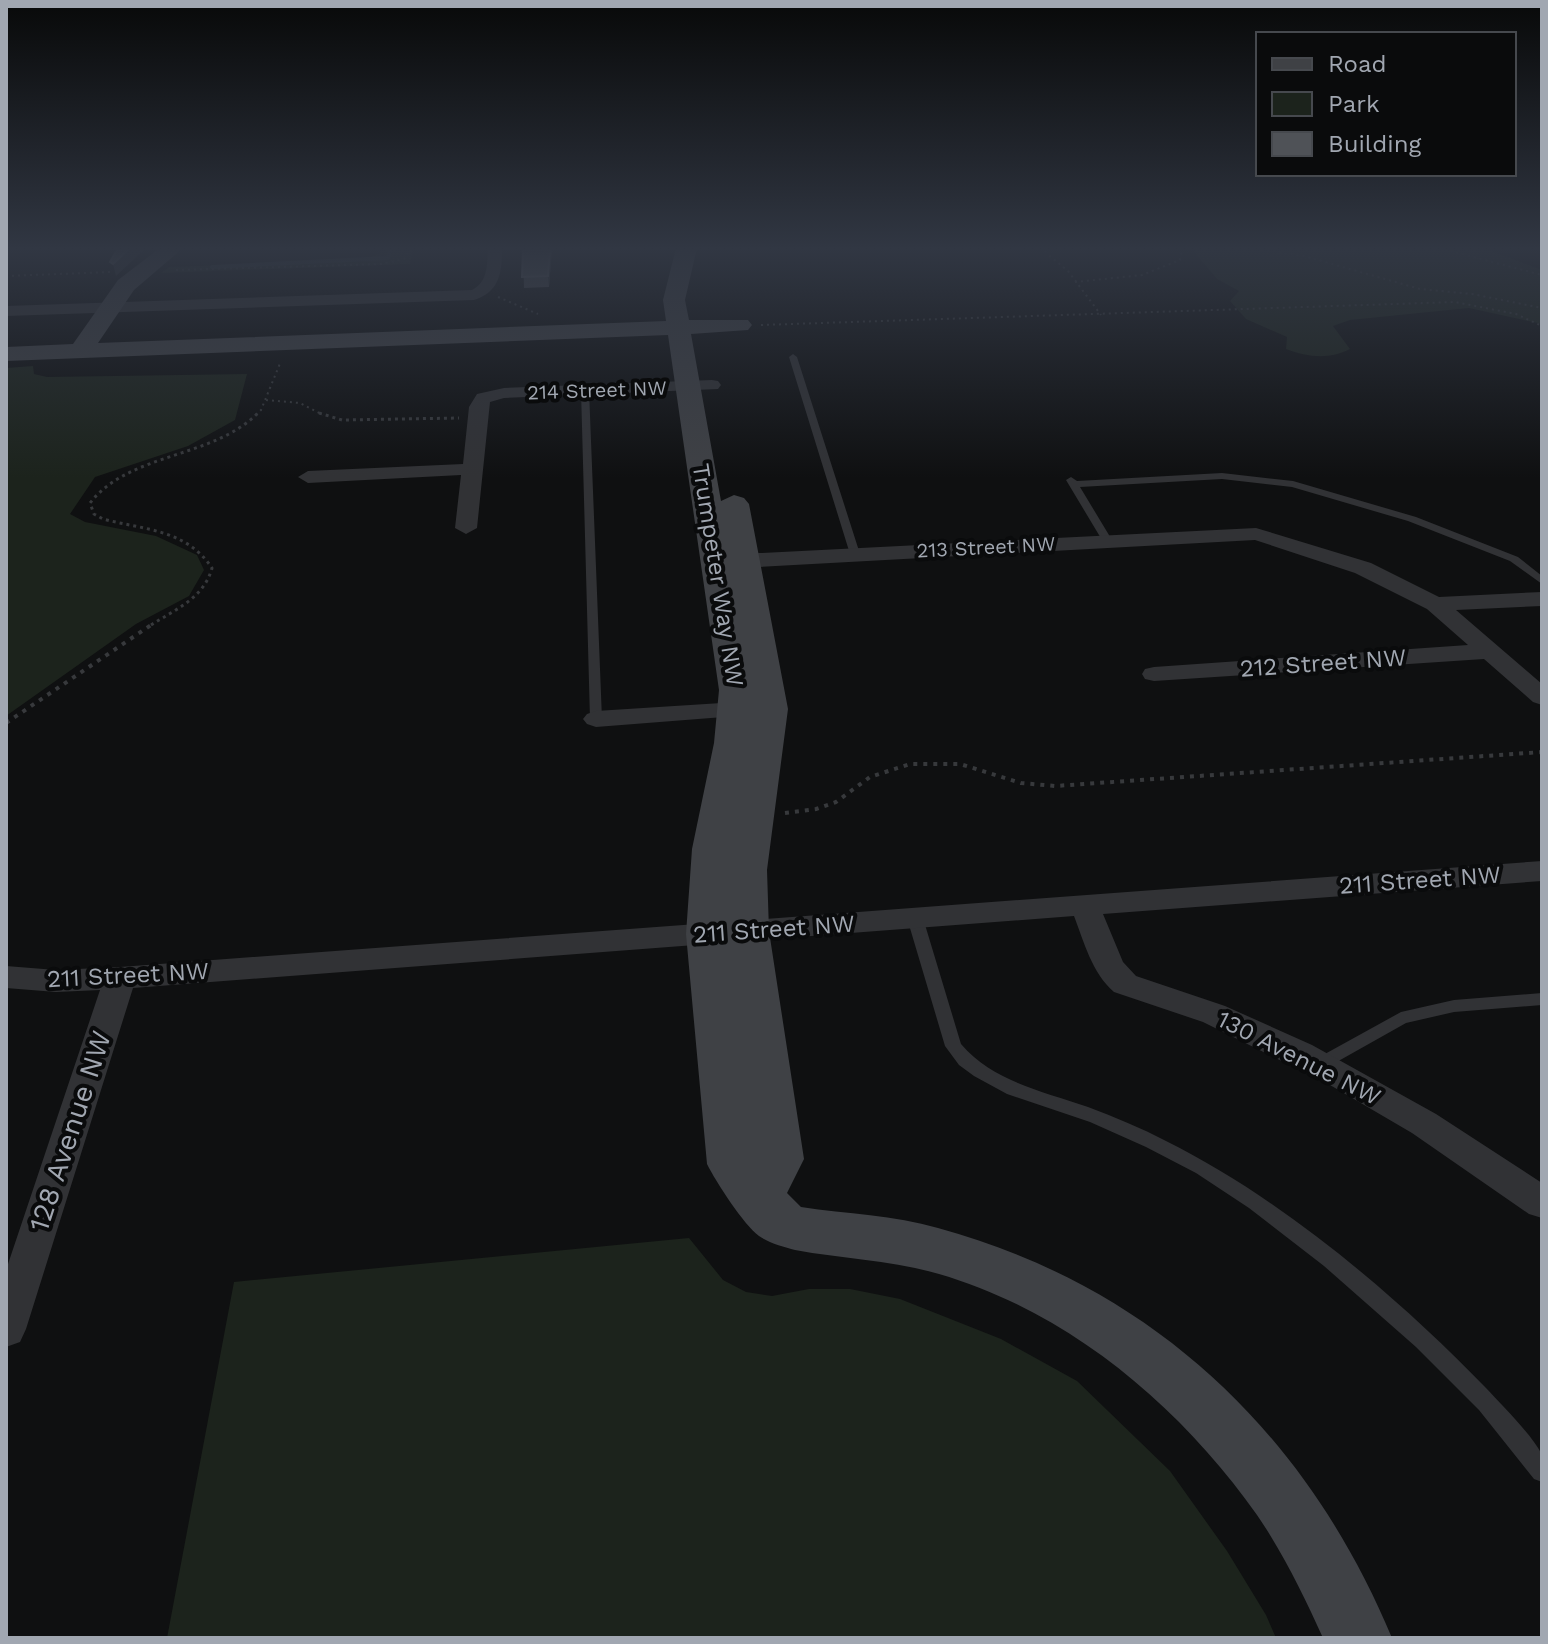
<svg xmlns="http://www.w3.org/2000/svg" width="1548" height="1644" font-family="'Work Sans',sans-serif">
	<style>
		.green { fill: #1c231c }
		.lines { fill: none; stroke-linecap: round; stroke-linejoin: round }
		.stream { stroke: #2a3338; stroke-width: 4 }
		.path-far2 { stroke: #37393c; stroke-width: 2; stroke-dasharray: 2 4; stroke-linecap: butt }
		.path-far1 { stroke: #37393c; stroke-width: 3; stroke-dasharray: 3 4; stroke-linecap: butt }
		.path { stroke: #37393c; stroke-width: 4; stroke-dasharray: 4 6; stroke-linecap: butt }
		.lane { fill: #313235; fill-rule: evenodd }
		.street { fill: #313235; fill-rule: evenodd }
		.secondary { fill: #3f4145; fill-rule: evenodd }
		.wall { fill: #45474c }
		.shaded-wall { fill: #2b2d30 }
		.building { fill: #4f5257; stroke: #5c5f65; stroke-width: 2 }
		.labels { text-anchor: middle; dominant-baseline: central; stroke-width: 8; stroke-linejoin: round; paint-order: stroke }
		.far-street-label { font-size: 20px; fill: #a1a7b1; stroke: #0a0b0c }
		.street-label { font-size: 24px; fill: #a1a7b1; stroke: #0a0b0c }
		.near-street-label { font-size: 28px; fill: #a1a7b1; stroke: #0a0b0c }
	</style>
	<rect width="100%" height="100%" fill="#0f1011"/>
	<path class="green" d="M382 248H465L413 250 410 264 161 273 169 267 367 260 380 253Z
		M1191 248H1484L1542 270V324L1469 308 1350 320 1333 326 1350 349C1329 360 1307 357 1286 349L1287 337 1246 319 1230 301 1239 291 1217 279Z
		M33 366 34 374 47 377 247 374 235 420 188 446 95 477 70 514 85 522 156 536 197 555 204 570 189 596 136 624 6 716V368Z
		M689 1238 723 1280 746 1292 772 1296 809 1289H850L900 1299 1001 1339 1077 1381 1170 1471 1227 1551 1266 1615 1276 1638H167L234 1282Z"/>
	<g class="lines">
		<path class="stream" d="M212 267 388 258 391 248"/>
		<path class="path-far2" d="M1040 248 1068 271 1101 315
			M1249 248 1304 256 1420 289 1472 294 1542 308
			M1439 248 1542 275
			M176 270 381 264 404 259 410 248
			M6 276 111 272
			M1075 282 1142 275 1180 260 1182 248
			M498 297 538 314
			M761 325 1455 302 1516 314 1542 326
			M266 400 300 403 323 415
			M256 415 261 410 281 361"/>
		<path class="path-far1" d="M319 413 342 420 459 418
			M151 625C176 609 204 598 212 568 186 529 144 530 103 519L94 514 90 503C130 452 212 459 258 413"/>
		<path class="path" d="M6 723 154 623
			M785 813 816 809 836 802 870 777 910 764H960L1021 783 1055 786 1542 752"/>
		<path class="lane" d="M793 354 797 357 860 554 859 556 855 557 850 554 789 357Z
			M585 387 589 390 602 719 596 723 590 719 581 390Z
			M1222 473 1293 481 1416 517 1518 557 1542 576V584L1510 561 1408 521 1292 487 1222 479 1080 487 1112 540 1107 543 1102 540 1066 480 1071 477 1077 481Z
			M915 913 920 914 923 918 961 1044C994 1082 1042 1091 1088 1107 1115 1117 1141 1128 1166 1141 1281 1198 1397 1296 1486 1388 1501 1404 1531 1434 1541 1453 1544 1460 1542 1474 1542 1482L1534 1479 1479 1410 1416 1347 1324 1266 1249 1208 1196 1173 1146 1147 1090 1122 1007 1094 974 1076 959 1065 945 1046 907 918 910 914Z
			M1542 993V1005L1454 1012 1406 1023 1326 1068 1320 1070 1314 1068 1312 1064 1314 1060 1401 1012 1454 1000Z"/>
		<path class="street" d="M488 248H502C502 272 500 292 474 300L6 316V306L472 290C488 282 487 265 488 248Z
			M712 380 718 381 721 385 718 389 504 398 490 402 477 528 466 534 455 528 461 475 308 483 298 477 308 471 463 464 469 407 477 394 504 388Z
			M1256 528 1371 563 1439 597 1542 592V606L1456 610 1542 684V705L1533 702 1484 659 1154 681 1145 679 1142 674 1145 669 1154 667 1468 645 1427 609 1355 573 1255 540 721 569 710 562 721 555Z
			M753 701 762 704 766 709 762 714 596 727 587 724 583 719 587 714 596 711Z
			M1542 861V881L1103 914 1123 962 1136 976 1225 1006 1312 1045 1436 1114 1542 1183V1218L1529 1214 1412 1133 1330 1085 1203 1022 1114 992C1092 973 1084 942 1074 916L133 988 26 1329 20 1342 6 1347V1270L100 990 56 992 6 988V966L56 970 120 967Z"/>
		<path class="secondary" d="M160 248H183L134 290 98 343 666 321 663 300 676 248H697L685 300 689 320H748L752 325 748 330 691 334 721 501 734 495 744 498 749 504 788 709 767 870 769 931 804 1159 787 1193 801 1207C847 1214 894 1215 938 1228 1154 1287 1307 1434 1392 1638H1323C1304 1596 1283 1553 1257 1515 1180 1406 1069 1312 939 1274 892 1260 843 1259 795 1250 784 1247 769 1243 759 1236 744 1225 716 1182 707 1164L686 934 692 849 714 743 719 690 668 335 6 361V347L73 344 118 280Z"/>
	</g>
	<path class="wall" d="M523 248H552L549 287 524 288Z"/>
	<path class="shaded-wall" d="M130 248H146L116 276 113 264Z
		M550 248H552L549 287 548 276Z"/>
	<path class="building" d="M118 248H130L113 264 110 262Z
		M523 248H550L548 276 522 277Z"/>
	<linearGradient id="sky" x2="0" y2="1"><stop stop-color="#080909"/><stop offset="0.52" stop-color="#313743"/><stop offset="1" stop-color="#313743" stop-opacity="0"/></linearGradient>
	<rect width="1548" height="478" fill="url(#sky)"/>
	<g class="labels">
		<g class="far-street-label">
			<text transform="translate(597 390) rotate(-2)">214 Street NW</text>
			<text transform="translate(986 547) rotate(-3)">213 Street NW</text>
		</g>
		<g class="street-label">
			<text transform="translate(718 575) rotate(81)">Trumpeter Way NW</text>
			<text transform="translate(1323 663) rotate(-4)">212 Street NW</text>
			<text transform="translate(1420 880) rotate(-4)">211 Street NW</text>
			<text transform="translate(774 929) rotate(-4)">211 Street NW</text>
			<text transform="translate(128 975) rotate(-3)">211 Street NW</text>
			<text transform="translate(1299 1058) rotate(27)">130 Avenue NW</text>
		</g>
		<g class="near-street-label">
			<text transform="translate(70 1131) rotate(-72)">128 Avenue NW</text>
		</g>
	</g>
	<rect width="1548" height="1644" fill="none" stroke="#a1a7b1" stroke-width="16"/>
	<rect x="1256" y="32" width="260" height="144" fill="#0a0b0c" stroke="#46494e" stroke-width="2"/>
	<rect x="1272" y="58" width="40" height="12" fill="#3f4145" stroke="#46494e" stroke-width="2"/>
	<text x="1328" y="72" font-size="24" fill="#a1a7b1">Road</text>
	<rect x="1272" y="92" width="40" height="24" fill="#1c231c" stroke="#46494e" stroke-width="2"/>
	<text x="1328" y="112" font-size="24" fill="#a1a7b1">Park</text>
	<rect x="1272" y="132" width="40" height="24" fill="#4f5257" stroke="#46494e" stroke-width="2"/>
	<text x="1328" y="152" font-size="24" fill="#a1a7b1">Building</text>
</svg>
